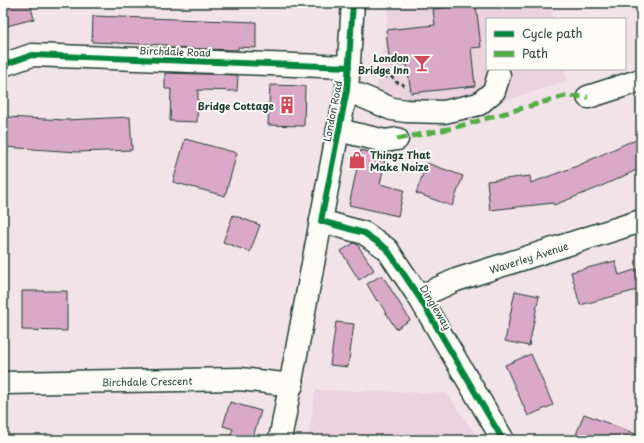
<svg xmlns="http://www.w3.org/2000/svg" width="644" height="443" font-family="'Playpen Sans',sans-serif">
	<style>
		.built { fill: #ebd2df }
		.building { fill: #daa9c7; stroke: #1f3d34 }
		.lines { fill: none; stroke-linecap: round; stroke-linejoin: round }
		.minor-casing { stroke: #1f3d34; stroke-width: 25 }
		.highway-casing { stroke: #1f3d34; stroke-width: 25 }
		.path { stroke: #1f3d34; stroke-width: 2.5; stroke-dasharray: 4 3; stroke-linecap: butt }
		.minor { stroke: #fdfcf7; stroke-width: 22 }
		.highway { stroke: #fdfcf7; stroke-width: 22 }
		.quiet { stroke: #52ad45; stroke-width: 5; stroke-dasharray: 10 5; stroke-linecap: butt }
		.cycleway-casing { stroke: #fdfcf7; stroke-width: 8 }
		.cycleway { stroke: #00873e; stroke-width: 6 }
		.labels { text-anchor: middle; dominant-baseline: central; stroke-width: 4; stroke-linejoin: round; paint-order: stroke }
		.street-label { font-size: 10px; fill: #1f3d34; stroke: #fdfcf7 }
		.poi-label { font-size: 10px; font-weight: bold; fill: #1f3d34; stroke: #fdfcf7; text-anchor: end }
	</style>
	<rect width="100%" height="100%" fill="#f2e3e9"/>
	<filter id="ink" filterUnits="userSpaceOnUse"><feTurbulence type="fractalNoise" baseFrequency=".025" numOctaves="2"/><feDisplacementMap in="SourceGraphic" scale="8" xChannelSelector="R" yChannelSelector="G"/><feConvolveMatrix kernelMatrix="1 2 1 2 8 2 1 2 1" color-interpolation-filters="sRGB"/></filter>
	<g filter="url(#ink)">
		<path class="built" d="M390 3H550L554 19H487V69H564L567 81 463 114H373Z
			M316 390 447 393 479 440H307Z"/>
		<path class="building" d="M3 3H30L34 19 3 27Z
			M476 5 481 47 471 48 475 86 411 93 407 64 390 66 386 30 435 25 433 9Z
			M93 16 256 22V48L238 47V50L167 48V45L92 42Z
			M165 73 238 75 237 91 198 90 197 122 170 121 171 89H165Z
			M270 85 305 86 304 126 268 125Z
			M6 117 65 120 130 117 132 150 77 152 4 147Z
			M185 139 237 153 225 196 173 182Z
			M641 139V168L595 189 554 205 553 203 490 210 487 181 530 176 531 183 577 166 627 143Z
			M361 150 386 156 380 184 404 190 398 216 349 205Z
			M427 163 463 176 452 206 416 193Z
			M233 215 260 225 250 252 223 242Z
			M354 243 357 244 374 270 359 280 341 251Z
			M615 261 619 275 641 268V289L580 305 571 272Z
			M382 275 410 320 396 329 378 300 377 301 367 284Z
			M22 291H67V331L22 330Z
			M515 291 539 296 529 346 505 341Z
			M336 322 354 324 348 367 330 365Z
			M531 354 553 405 528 416 505 365Z
			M230 402 261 411 252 440H240L230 437 233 429 223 426Z
			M584 414 641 436V440H574Z"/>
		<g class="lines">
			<g class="minor-casing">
				<g id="minor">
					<path d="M3 65 32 55 349 67"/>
					<path d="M347 90 392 109 406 111 444 112 479 104 494 91 499 75"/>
					<path d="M588 97 641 80"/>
					<path d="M338 130 385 141 397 139"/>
					<path d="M321 221 364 233 387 249 419 297 503 440"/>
					<path id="s1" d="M419 297 456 280 641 221"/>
					<path id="s2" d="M3 383 240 379 292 385"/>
				</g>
			</g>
			<g class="highway-casing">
				<path id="highway" d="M280 440 338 130 347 90 353 3"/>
			</g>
			<path class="path" d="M372 69C378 76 383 78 392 77L396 82 403 84 404 89"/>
			<use href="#minor" class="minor"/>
			<use href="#highway" class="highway"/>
			<path class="quiet" d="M397 139 453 128 565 96 588 97"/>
			<g class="cycleway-casing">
				<path id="cycleway" d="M353 3 347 90 321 221 364 233 387 249 419 297 503 440
					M3 65 32 55 349 67"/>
			</g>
			<use href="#cycleway" class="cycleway"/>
		</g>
	</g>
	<defs>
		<g id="bar-bare" transform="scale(1.38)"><path d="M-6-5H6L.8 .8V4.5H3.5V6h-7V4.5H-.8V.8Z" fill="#d1495b" stroke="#fdfcf7" stroke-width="2.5" paint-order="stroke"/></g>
		<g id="building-bare" transform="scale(1.38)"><path d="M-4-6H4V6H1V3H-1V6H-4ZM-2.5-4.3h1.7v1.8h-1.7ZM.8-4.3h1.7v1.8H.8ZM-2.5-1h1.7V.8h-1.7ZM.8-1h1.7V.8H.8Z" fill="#d1495b" stroke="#fdfcf7" stroke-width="2.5" paint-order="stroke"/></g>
		<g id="shop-bare" transform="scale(1.38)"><path d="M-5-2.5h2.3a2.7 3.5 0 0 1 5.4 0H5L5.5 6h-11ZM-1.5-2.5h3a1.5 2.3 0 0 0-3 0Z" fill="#d1495b" stroke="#fdfcf7" stroke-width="2.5" paint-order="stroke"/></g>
	</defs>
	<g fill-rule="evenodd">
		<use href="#bar-bare" x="422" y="63"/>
		<use href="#building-bare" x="287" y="105"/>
		<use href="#shop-bare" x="357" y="160"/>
	</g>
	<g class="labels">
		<g class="street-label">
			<text transform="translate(175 51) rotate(2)">Birchdale Road</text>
			<text transform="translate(332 111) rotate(-79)">London Road</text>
			<text stroke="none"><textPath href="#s1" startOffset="117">Waverley Avenue</textPath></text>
			<text transform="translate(436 307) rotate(59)">Dingleway</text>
			<text stroke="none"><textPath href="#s2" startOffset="144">Birchdale Crescent</textPath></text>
		</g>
		<g class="poi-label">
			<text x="409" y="57">London<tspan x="409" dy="12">Bridge Inn</tspan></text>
			<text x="274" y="105">Bridge Cottage</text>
			<text x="370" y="154" text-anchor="start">Thingz That<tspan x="370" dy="12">Make Noize</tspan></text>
		</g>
	</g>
	<rect width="644" height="443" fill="none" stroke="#fdfcf7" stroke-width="16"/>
	<rect x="8" y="8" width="628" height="427" fill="none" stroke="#1f3d34" stroke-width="1.5" filter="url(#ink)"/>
	<rect x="486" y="18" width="140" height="52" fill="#fdfcf7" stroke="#a4b0a9"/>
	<rect x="494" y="31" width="20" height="6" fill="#00873e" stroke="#a4b0a9"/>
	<text x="522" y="38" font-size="12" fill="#1f3d34">Cycle path</text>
	<rect x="494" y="51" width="20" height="6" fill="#52ad45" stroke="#a4b0a9"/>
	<text x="522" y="58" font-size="12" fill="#1f3d34">Path</text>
</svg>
